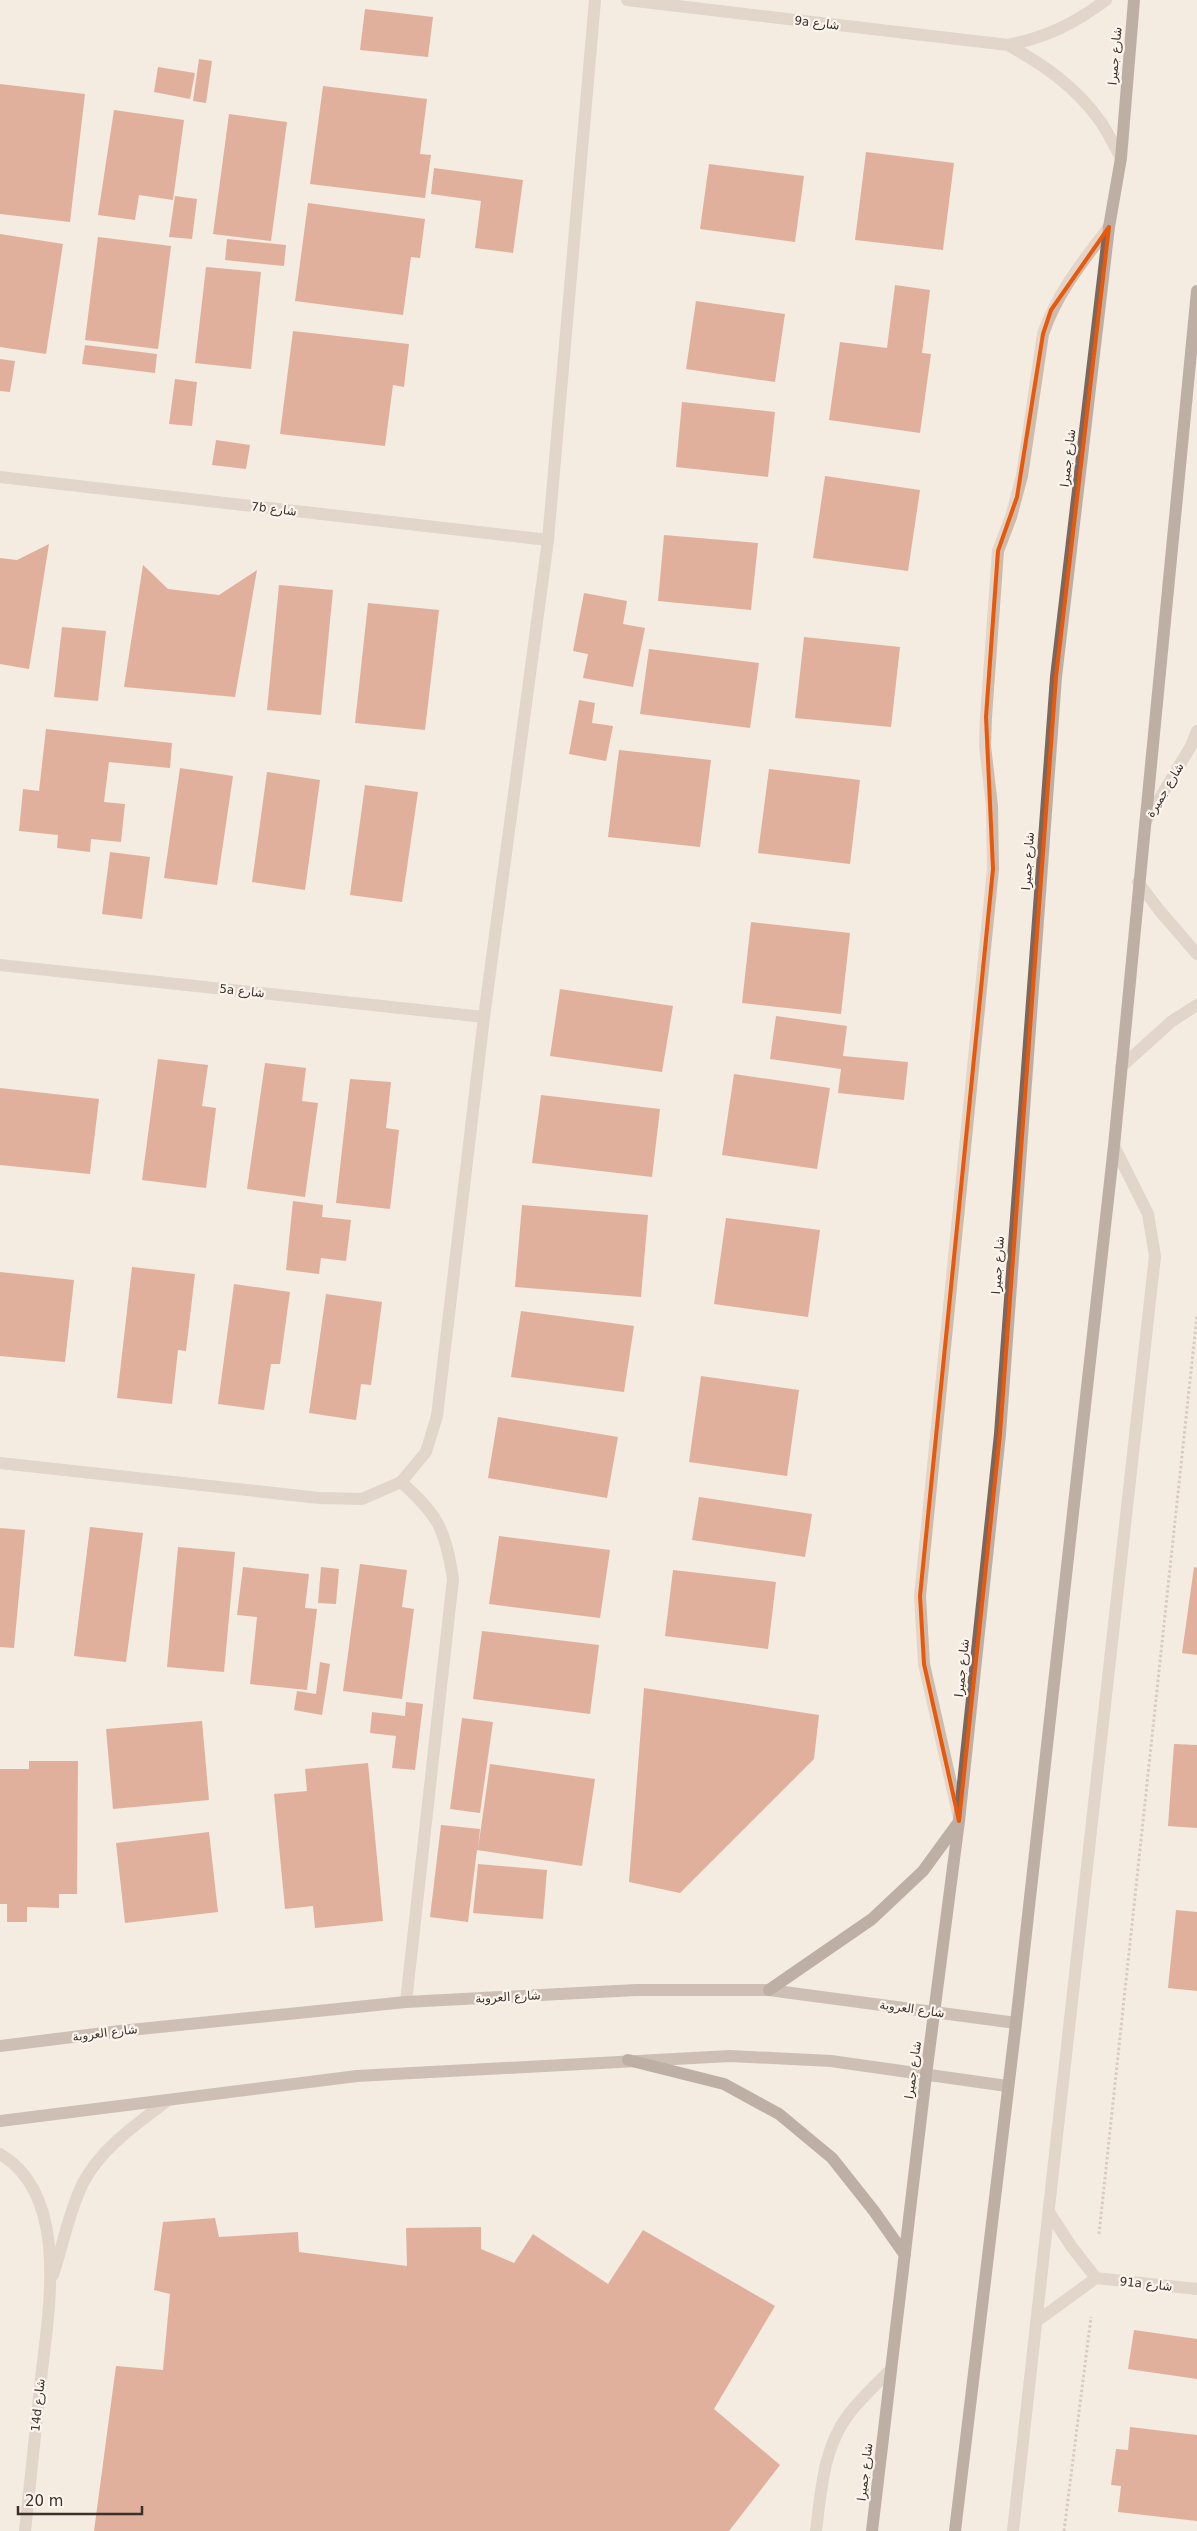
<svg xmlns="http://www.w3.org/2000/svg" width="1197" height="2531" font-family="'DejaVu Sans','Noto Naskh Arabic',sans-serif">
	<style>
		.building { fill: #c8694b }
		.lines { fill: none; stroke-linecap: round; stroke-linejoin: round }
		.path { stroke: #b9a596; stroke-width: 3; stroke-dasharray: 2.5 2.5; stroke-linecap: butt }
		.lane { stroke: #cdbbac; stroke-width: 12 }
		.street { stroke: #cdbbac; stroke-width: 12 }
		.secondary { stroke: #a18a7d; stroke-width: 12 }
		.primary { stroke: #7d675c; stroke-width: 12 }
		.marked { fill: none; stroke: #e8590c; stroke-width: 4; stroke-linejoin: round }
		.labels { text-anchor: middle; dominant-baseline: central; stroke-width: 4.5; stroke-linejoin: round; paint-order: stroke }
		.street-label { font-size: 12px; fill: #3b302b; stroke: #fbf5ee }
	</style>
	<rect width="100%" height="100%" fill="#f4ebe1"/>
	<path class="building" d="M365 9 433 17 428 57 360 50Z
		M199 59 212 61 206 103 193 101Z
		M158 67 195 73 190 99 154 92Z
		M0 84 85 94 70 222 0 214Z
		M323 86 427 99 420 154 431 155 425 198 310 184Z
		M114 110 184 120 173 200 139 195 135 220 98 215Z
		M229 114 287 122 271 241 213 234Z
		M866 152 954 163 943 250 855 240Z
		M709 164 804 176 795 242 700 229Z
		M434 168 523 180 513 253 475 248 481 201 431 194Z
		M175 196 197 199 192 239 169 237Z
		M308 203 425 219 420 258 411 257 403 315 295 301Z
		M0 234 63 244 46 354 0 347Z
		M98 237 171 246 158 349 85 340Z
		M227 239 286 245 284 266 225 260Z
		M206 267 261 272 251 369 195 363Z
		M895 285 930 290 922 353 931 354 920 433 829 420 840 342 887 348Z
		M696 301 785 314 775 382 686 369Z
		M293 331 409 344 404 387 393 385 385 446 280 434Z
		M85 345 157 354 155 373 82 364Z
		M0 359 15 361 10 392 0 391Z
		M175 379 197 382 192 426 169 424Z
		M682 402 775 412 768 477 676 467Z
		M216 440 250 445 246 469 212 465Z
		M825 476 920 490 908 571 813 558Z
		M664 535 758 543 751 610 658 601Z
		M49 544 29 669 0 664V558L17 560Z
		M143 565 168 589 219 595 257 570 235 697 124 687Z
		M279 585 333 590 321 715 267 710Z
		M584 593 627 601 623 624 645 628 633 687 583 678 588 654 573 651Z
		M368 603 439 610 425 730 355 723Z
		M62 627 106 631 98 701 54 697Z
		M804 637 900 647 891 727 795 718Z
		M649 649 759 663 750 728 640 714Z
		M579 700 595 703 592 723 613 726 606 761 569 754Z
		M46 729 172 743 170 768 109 762 104 802 125 804 121 842 91 839 90 852 57 848 58 835 19 831 23 789 39 791Z
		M619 750 711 760 700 847 608 837Z
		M180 768 233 776 217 885 164 878Z
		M769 769 860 780 850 864 758 853Z
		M267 772 320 780 305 890 252 882Z
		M365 785 418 792 402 902 350 895Z
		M110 852 150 857 142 919 102 914Z
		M751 922 850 933 841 1014 742 1003Z
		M560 989 673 1006 662 1072 550 1056Z
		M776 1016 847 1026 843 1056 908 1062 904 1100 838 1093 841 1069 770 1059Z
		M158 1059 208 1065 202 1106 216 1108 206 1188 142 1180Z
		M265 1063 306 1068 302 1101 318 1103 305 1197 247 1189Z
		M734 1074 830 1088 817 1169 722 1155Z
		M350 1079 391 1082 386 1128 399 1130 390 1209 336 1203Z
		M0 1088 99 1099 90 1174 0 1165Z
		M541 1095 660 1109 652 1177 532 1163Z
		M293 1201 323 1205 322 1217 351 1220 346 1261 321 1258 319 1274 286 1270Z
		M522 1205 648 1215 641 1297 515 1287Z
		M726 1218 820 1230 808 1317 714 1304Z
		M132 1267 195 1274 186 1351 178 1350 172 1404 117 1398Z
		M0 1272 74 1280 65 1362 0 1356Z
		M234 1284 290 1292 280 1364H271L264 1410 218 1404Z
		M326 1294 382 1302 371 1385 361 1384 356 1420 309 1413Z
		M521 1311 634 1326 624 1392 511 1377Z
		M701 1376 799 1390 787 1476 689 1462Z
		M498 1417 618 1437 607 1498 488 1478Z
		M699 1497 812 1514 805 1557 692 1540Z
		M90 1527 143 1533 126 1662 74 1656Z
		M0 1528 25 1530 14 1648 0 1647Z
		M499 1536 610 1550 600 1618 489 1604Z
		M178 1547 235 1552 224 1672 167 1667Z
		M360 1564 407 1570 402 1607 414 1609 402 1699 343 1691Z
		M243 1567 309 1574 305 1608 317 1609 307 1690 250 1684 257 1617 237 1615Z
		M321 1567 339 1569 336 1604 318 1603Z
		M1194 1567 1197 1568V1655L1182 1653Z
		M673 1570 776 1582 768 1649 665 1636Z
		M482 1631 599 1645 590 1714 473 1699Z
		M320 1662 330 1664 322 1715 294 1710 297 1691 316 1694Z
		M644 1688 819 1715 814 1759 680 1893 629 1882Z
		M406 1702 423 1704 415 1770 392 1768 396 1736 370 1733 372 1712 405 1716Z
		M462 1718 493 1722 480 1813 450 1809Z
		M202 1721 209 1800 113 1809 106 1729Z
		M1174 1744 1197 1745V1828L1168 1826Z
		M29 1761H78L77 1894H59V1908L27 1907V1922H7V1904H0V1769H29Z
		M368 1763 383 1921 315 1928 313 1906 285 1909 274 1794 307 1791 305 1769Z
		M490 1764 595 1779 582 1866 477 1850 468 1922 430 1917 441 1825 480 1829 478 1849Z
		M209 1832 218 1912 125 1923 116 1843Z
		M478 1864 547 1870 543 1919 473 1913Z
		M1176 1910 1197 1912V1991L1168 1988Z
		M215 2218 219 2237 298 2232 299 2252 407 2266 406 2228 481 2227V2249L514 2263 533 2234 608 2284 643 2230 775 2306 714 2409 780 2465 729 2531H94L116 2366 163 2370 170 2294 154 2290 163 2222Z
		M1134 2330 1197 2339V2379L1128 2369Z
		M1130 2427 1197 2435V2521L1118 2512 1121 2486 1111 2485 1116 2449 1128 2450Z"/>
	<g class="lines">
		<path class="path" d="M1099 2234 1197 1315
			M1064 2531 1091 2317"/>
		<path class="lane" d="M401 1482C439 1516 445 1529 453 1579L406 2002"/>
		<path class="street" d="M627 0 1008 45C1047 37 1074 24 1106 0
			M1008 45C1044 65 1076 87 1100 121 1108 132 1114 146 1121 158
			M0 477 548 540
			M1145 823 1191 746 1197 731
			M1138 882 1159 910 1197 954
			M0 965 484 1017
			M1121 1067 1172 1021 1197 1005
			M0 1463 319 1498 362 1499 401 1482 426 1452 437 1416 484 1017 548 540 595 0
			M959 1818 924 1664 920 1596 993 869 992 806 985 746 986 717 998 551 1011 517 1022 476 1043 334C1057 293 1083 261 1109 227
			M0 2154C73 2197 47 2318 40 2388 35 2435 30 2483 25 2531
			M1049 2212 1071 2246 1096 2278
			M53 2275C63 2245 69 2211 83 2183 102 2147 137 2124 168 2100
			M1037 2321 1096 2278 1197 2289
			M816 2531C821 2492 823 2447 849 2414 861 2398 877 2384 891 2369
			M1013 2531 1155 1256 1148 1214 1114 1146"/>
		<path class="secondary" d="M0 2046 120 2031 406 2002 636 1990H769L1016 2023
			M0 2121 357 2076 730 2056 831 2061 1007 2086"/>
		<path class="primary" d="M769 1990 872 1919 923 1871 958 1823
			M628 2060 724 2084 779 2114 832 2158 874 2211 905 2255
			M872 2531 926 2075 959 1821 1000 1434 1056 677 1109 227 1121 158 1134 0
			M955 2531 1016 2023 1114 1146 1197 291"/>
	</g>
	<path d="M0 0H1197V2531H0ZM1109 227 1056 677 1000 1434 959 1821 924 1664 920 1596 993 869 986 717 998 551 1017 497 1043 334 1051 310Z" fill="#f4ebe1" fill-opacity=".55" fill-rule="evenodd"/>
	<path class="marked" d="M1109 227 1056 677 1000 1434 959 1821 924 1664 920 1596 993 869 986 717 998 551 1017 497 1043 334 1051 310Z"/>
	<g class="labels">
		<g class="street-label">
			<text transform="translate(817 23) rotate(7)">9a شارع</text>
			<text transform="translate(1115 56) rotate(-85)">شارع جميرا</text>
			<text transform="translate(1068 458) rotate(-83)">شارع جميرا</text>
			<text transform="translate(274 509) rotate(7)">7b شارع</text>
			<text transform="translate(1165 790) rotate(-59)">شارع جميرة</text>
			<text transform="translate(1028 861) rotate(-86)">شارع جميرا</text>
			<text transform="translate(242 991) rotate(6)">5a شارع</text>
			<text transform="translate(998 1265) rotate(-86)">شارع جميرا</text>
			<text transform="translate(962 1668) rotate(-84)">شارع جميرا</text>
			<text transform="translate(508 1997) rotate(-3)">شارع العروبة</text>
			<text transform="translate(912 2009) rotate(8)">شارع العروبة</text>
			<text transform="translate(105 2033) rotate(-7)">شارع العروبة</text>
			<text transform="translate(913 2070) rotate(-82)">شارع جميرا</text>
			<text transform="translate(1146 2284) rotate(6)">91a شارع</text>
			<text transform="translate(38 2405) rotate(-84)">14d شارع</text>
			<text transform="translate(865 2472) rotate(-83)">شارع جميرا</text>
		</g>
	</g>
	<path d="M18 2506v8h124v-8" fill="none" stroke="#3b302b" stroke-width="2.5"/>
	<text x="25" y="2506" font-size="15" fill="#3b302b" stroke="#fbf5ee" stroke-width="4" paint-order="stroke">20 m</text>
</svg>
